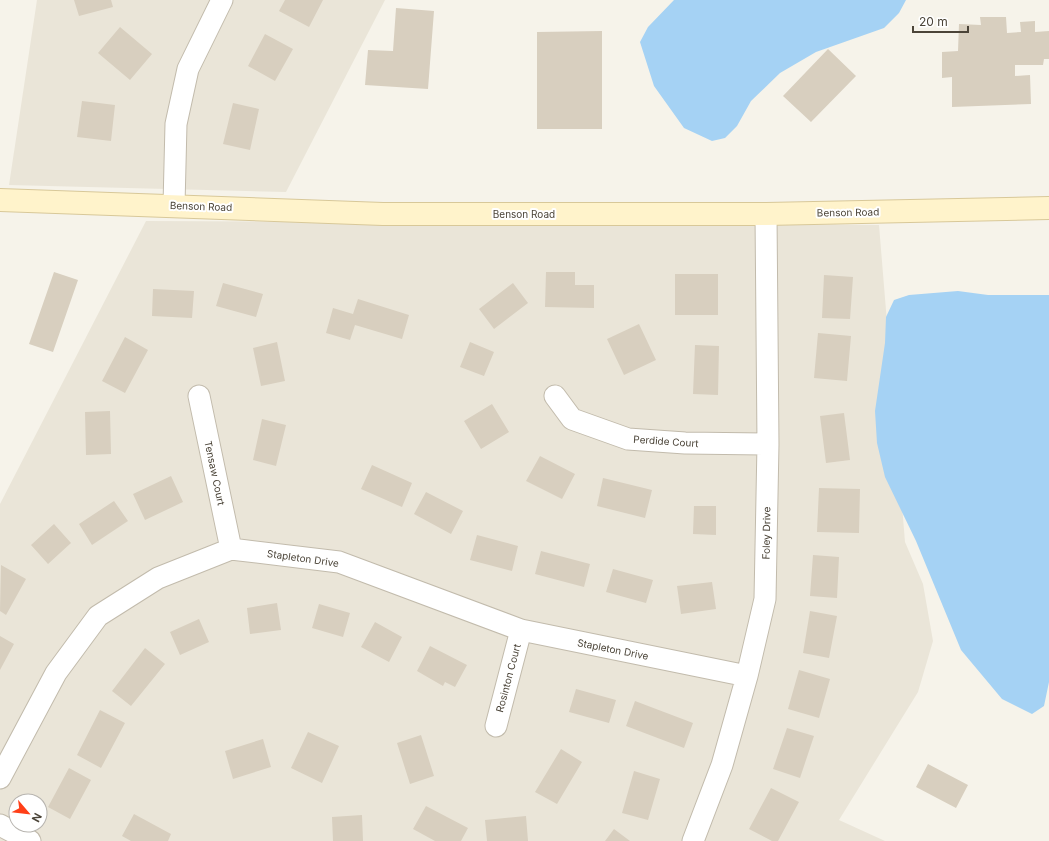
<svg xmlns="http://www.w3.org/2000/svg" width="1049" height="841" font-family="Inter,sans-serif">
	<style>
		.residential { fill: #eae5d8; fill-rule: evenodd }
		.water { fill: #a5d2f4 }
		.building { fill: #d8cfbf }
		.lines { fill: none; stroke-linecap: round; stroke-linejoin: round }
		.minor-casing { stroke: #c2bbac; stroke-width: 23 }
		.secondary-casing { stroke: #d8c899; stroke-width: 24 }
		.minor { stroke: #fff; stroke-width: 21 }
		.secondary { stroke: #fff3cb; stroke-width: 22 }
		.labels { text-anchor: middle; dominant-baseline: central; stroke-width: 4; stroke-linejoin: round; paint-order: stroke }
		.street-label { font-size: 10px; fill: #4b4438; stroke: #fff }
	</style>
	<rect width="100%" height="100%" fill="#f6f3ea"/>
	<path class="residential" d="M37 0H385L286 192 9 185Z
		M146 221 879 225 905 542 923 584 933 641 918 692 839 820 885 841H0V504ZM16 801H40V825H16Z"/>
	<path class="water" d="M674 0H906L899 13 884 28 816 52 780 73 751 101 737 126 725 138 712 141 684 128 654 86 640 42 648 27Z
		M958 291 988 295H1049V682L1044 706 1032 714 1002 699 961 650 916 541 885 477 877 443 875 411 885 343 886 317 894 300 909 295Z"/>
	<path class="building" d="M74 0H111L113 7 79 16Z
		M285 0H323L309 27 279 11Z
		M396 8 434 11 428 89 365 85 368 50 393 51Z
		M980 17H1006L1007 33 1021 32 1020 22 1035 21V32L1049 31V59H1044L1043 65H1015V76L1030 75 1031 104 952 107V77L942 78V52L958 51 959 24 981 25Z
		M120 27 152 54 130 80 98 53Z
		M602 31V129H537V32Z
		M265 34 293 49 275 81 248 66Z
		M828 49 856 76 811 122 783 96Z
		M82 101 115 105 111 141 77 137Z
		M233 103 259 109 250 150 223 144Z
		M54 272 78 280 53 352 29 344Z
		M546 272H575V285H594V308L545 307Z
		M675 274H718V315H675Z
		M824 275 853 277 850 319 822 318Z
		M223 283 263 294 256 317 216 306Z
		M513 283 528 303 494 329 479 309Z
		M153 289 194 291 192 318 152 316Z
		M358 299 409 315 402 339 355 325 350 340 326 333 333 308 353 314Z
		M639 324 656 360 624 375 607 339Z
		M818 333 851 336 847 381 814 378Z
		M125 337 148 350 125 393 102 381Z
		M277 342 285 381 261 386 253 348Z
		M470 342 494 352 484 376 460 367Z
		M695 345 719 346 718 395 693 394Z
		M492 404 509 432 481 449 464 421Z
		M110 411 111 454 86 455 85 412Z
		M844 413 850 460 826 463 820 416Z
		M262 419 286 425 276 466 253 460Z
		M540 456 575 474 562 499 526 481Z
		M372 465 412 483 402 507 361 489Z
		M171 476 183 502 145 520 133 494Z
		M603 478 652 490 645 518 597 506Z
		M819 488 860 489 859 533 817 532Z
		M426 492 463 511 451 534 414 514Z
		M114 501 128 521 92 545 79 524Z
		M694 506H716V535L693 534Z
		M54 524 71 543 48 564 31 545Z
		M477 535 518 546 512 571 470 560Z
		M541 551 590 564 584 587 535 574Z
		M813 555 839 557 837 598 810 596Z
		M1 565 26 579 6 615 0 611Z
		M613 569 653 580 646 603 606 592Z
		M712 582 716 609 681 614 677 586Z
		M277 603 281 630 250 634 247 608Z
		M319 604 350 613 343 637 312 628Z
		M810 611 837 616 829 658 803 653Z
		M199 619 209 642 180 655 170 632Z
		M375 622 402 637 389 662 361 647Z
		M0 636 14 644 0 670Z
		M430 646 467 665 455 687 445 682 443 686 417 671Z
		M145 648 165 664 131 706 112 691Z
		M799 670 830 679 819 718 788 709Z
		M576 689 616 700 609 723 569 712Z
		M635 701 693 723 684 748 626 726Z
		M100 710 125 723 101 768 77 755Z
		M787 728 814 736 800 778 773 769Z
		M308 732 339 746 322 783 291 768Z
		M421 735 434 776 410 784 397 743Z
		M263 739 271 767 233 779 225 751Z
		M561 749 582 762 557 804 535 792Z
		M928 764 968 785 956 808 916 787Z
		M69 768 91 780 70 819 48 807Z
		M634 771 660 779 648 820 622 813Z
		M771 788 799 802 778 841H772L749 829Z
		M426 806 468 828 461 841H435L413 829Z
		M134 814 171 834 168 841H131L122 836Z
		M362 815 363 841H333L332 817Z
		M526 816 528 841H487L485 820Z
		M614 829 630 841H605Z"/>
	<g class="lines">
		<g class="minor-casing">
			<path id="minor" d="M174 205 176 124 188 69 222 0
				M199 396 231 549
				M555 396 572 419 628 439 685 443 768 444
				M496 726 521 630
				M0 778 56 673 98 616 158 578 231 549 339 562 521 630 747 676
				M0 825 30 841
				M693 841 722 765 747 676 765 599 768 444 766 214"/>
		</g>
		<g class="secondary-casing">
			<path id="secondary" d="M0 200 383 214H766L1049 208"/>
		</g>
		<use href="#minor" class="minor"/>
		<use href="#secondary" class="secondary"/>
	</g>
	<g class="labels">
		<g class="street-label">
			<text transform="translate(201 206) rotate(2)">Benson Road</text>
			<text transform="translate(848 212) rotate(-1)">Benson Road</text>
			<text x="524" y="214">Benson Road</text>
			<text transform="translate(666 441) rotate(4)">Perdide Court</text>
			<text transform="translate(215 473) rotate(78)">Tensaw Court</text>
			<text transform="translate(766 533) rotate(-89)">Foley Drive</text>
			<text transform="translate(303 558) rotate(8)">Stapleton Drive</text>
			<text transform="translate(613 649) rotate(11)">Stapleton Drive</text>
			<text transform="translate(508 678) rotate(-75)">Rosinton Court</text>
		</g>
	</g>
	<g transform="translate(28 813) rotate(118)"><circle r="19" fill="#ffffff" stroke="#b7b4af"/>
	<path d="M0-3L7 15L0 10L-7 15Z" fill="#ff3f18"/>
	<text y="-6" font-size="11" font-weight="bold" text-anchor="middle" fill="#4b4438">N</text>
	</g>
	<path d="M913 26v6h55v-6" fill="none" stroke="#4b4438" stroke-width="2"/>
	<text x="919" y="26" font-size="12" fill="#4b4438" stroke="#ffffff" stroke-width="3" paint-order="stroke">20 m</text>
</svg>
